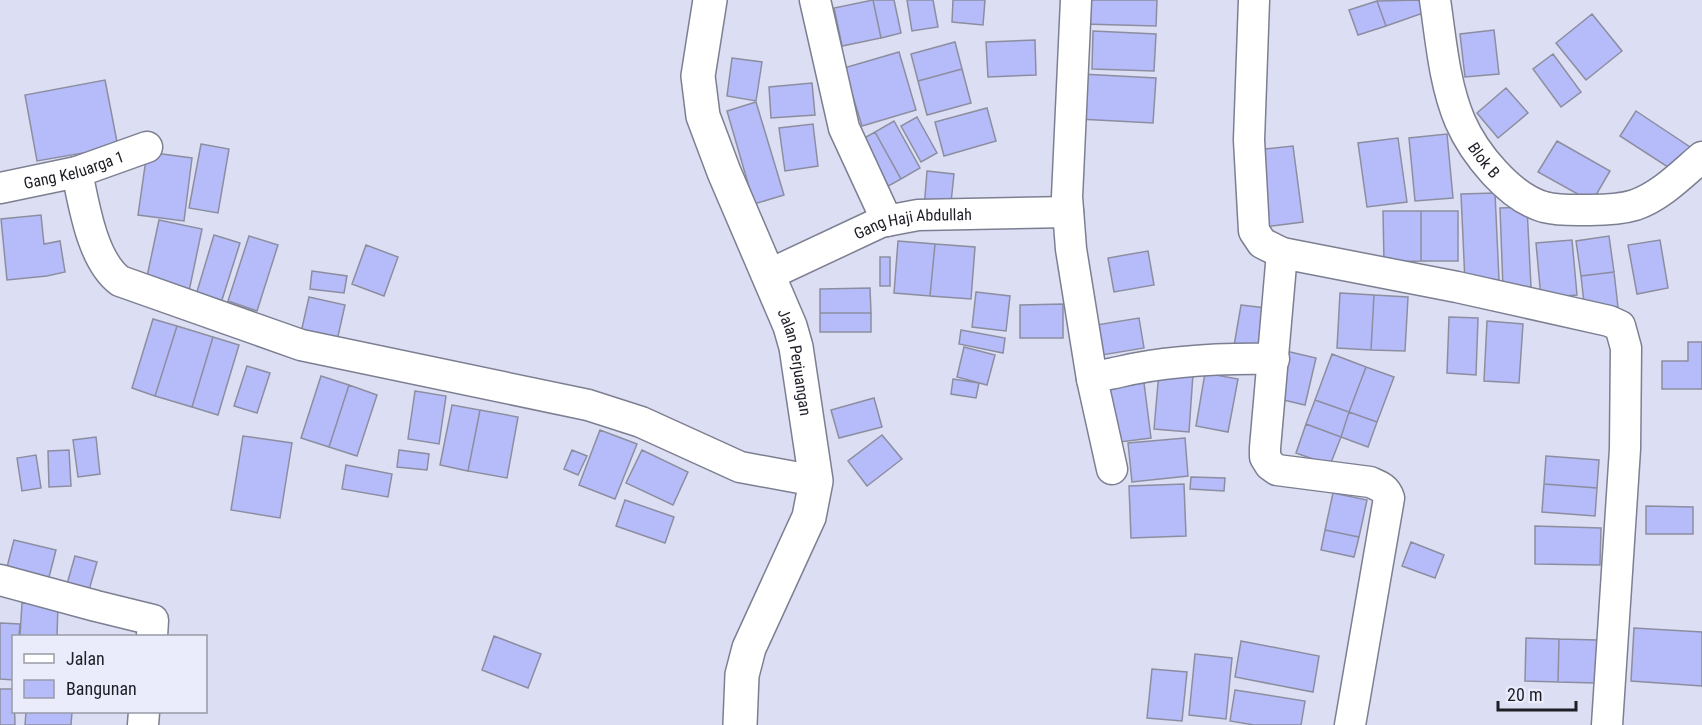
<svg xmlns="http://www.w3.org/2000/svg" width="1702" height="725" font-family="'Roboto Condensed',sans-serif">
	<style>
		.building { fill: #b6bcfa; stroke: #8c8ea0; stroke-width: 1.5 }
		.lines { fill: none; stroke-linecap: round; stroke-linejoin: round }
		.minor-casing { stroke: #7c7f91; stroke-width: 33 }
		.tertiary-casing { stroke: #7c7f91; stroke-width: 36 }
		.minor { stroke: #fff; stroke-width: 30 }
		.tertiary { stroke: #fff; stroke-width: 33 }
		.labels { text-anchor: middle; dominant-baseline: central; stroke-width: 6; stroke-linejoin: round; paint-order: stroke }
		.street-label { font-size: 16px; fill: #1e1f26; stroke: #eaecfc }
	</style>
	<rect width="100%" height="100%" fill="#dcdef3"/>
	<path class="building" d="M873 0 881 38 842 46 834 8Z
		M873 0H894L901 33 881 38Z
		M907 0H933L938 27 912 31Z
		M953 0H985L983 25 952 22Z
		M1084 0H1157L1156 26 1084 24Z
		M1419 0 1423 13 1386 26 1377 1Z
		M1377 1 1386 26 1358 35 1349 10Z
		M1592 14 1622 51 1586 80 1556 43Z
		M1494 30 1499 74 1465 77 1460 34Z
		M1093 31 1156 34 1154 71 1092 69Z
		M1035 40 1036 75 988 77 986 42Z
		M955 42 962 69 918 81 911 54Z
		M899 52 916 110 862 126 844 68Z
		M1553 54 1581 92 1561 107 1533 69Z
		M732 58 762 62 756 101 727 96Z
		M962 69 971 103 927 115 918 81Z
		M1081 74 1156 78 1153 123 1079 119Z
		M105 80 118 147 37 161 25 95Z
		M812 83 815 115 771 118 769 87Z
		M1506 88 1528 113 1498 138 1477 113Z
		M756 102 784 195 754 204 727 111Z
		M987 108 996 141 944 156 935 122Z
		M1636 111 1690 147 1674 171 1620 136Z
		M917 117 937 153 921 162 901 126Z
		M894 121 920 168 901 179 875 132Z
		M813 124 818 166 785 171 779 128Z
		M875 132 901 179 883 189 857 142Z
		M1447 134 1453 198 1415 201 1409 138Z
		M1398 138 1407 202 1367 207 1358 143Z
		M1557 141 1610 171 1592 202 1538 172Z
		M201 144 229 149 218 213 189 208Z
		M1293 146 1303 222 1265 227 1255 150Z
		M147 152 192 158 184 221 138 215Z
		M927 171 954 174 950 212 924 209Z
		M1495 193 1499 280 1465 282 1461 194Z
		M1527 207 1531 287 1503 288 1500 208Z
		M1383 211H1421V261L1384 262Z
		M1421 211H1458V261H1421Z
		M41 215 44 244 60 241 65 272 47 276 7 280 1 219Z
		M159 220 202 229 188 296 145 286Z
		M214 235 240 243 221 303 196 295Z
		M249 236 278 245 257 311 228 301Z
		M1609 236 1614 272 1581 276 1576 241Z
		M1572 240 1577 295 1541 298 1536 243Z
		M1660 240 1668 288 1637 294 1628 245Z
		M898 241 935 244 930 296 894 293Z
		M935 244 975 247 971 299 930 296Z
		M366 245 398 257 384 296 352 284Z
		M1148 251 1154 285 1114 292 1108 258Z
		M880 257H890V286H880Z
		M312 271 347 276 344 293 310 289Z
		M1614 272 1618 307 1585 312 1581 276Z
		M870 288 871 313H820V289Z
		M976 292 1010 296 1006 331 972 327Z
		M1340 293 1374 295 1371 350 1337 348Z
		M1374 295 1408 297 1405 351 1371 350Z
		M309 297 345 305 336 345 300 337Z
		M1063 304V338H1020V305Z
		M1241 305 1266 308 1259 350 1234 346Z
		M820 313H871V332H820Z
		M1449 317 1478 318 1476 375 1447 373Z
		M1139 318 1144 348 1096 356 1090 326Z
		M153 319 177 326 155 396 132 388Z
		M1487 321 1523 324 1519 383 1484 381Z
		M177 326 213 337 192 407 155 396Z
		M961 330 1005 338 1003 353 959 344Z
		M213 337 239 345 218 415 192 407Z
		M1688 342H1702V389H1662V361H1688Z
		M964 347 995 355 987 385 957 377Z
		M1286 351 1316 358 1305 405 1275 398Z
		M1332 354 1366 367 1349 412 1315 400Z
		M247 366 270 373 257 413 234 406Z
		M1366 367 1394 377 1377 422 1349 412Z
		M1159 372 1193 374 1189 432 1154 429Z
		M1205 373 1238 379 1228 432 1196 426Z
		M321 376 349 385 329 447 301 438Z
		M953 379 979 383 976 398 951 394Z
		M1144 383 1151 438 1112 443 1105 388Z
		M349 385 377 395 357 456 329 447Z
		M415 391 446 396 439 444 408 439Z
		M874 398 882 427 839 438 831 410Z
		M1315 400 1349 412 1341 437 1306 424Z
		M452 405 480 410 468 471 440 465Z
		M480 410 518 417 507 478 468 471Z
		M1349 412 1377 422 1368 447 1341 437Z
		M1306 424 1341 437 1330 465 1296 453Z
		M600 430 637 444 615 499 579 485Z
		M882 435 902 459 867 486 848 461Z
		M243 436 292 443 280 518 231 510Z
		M96 437 100 474 78 477 73 440Z
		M1185 438 1188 476 1132 482 1128 443Z
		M69 450 71 486 49 487 48 451Z
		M399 450 429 454 427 470 397 467Z
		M572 450 587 456 578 475 564 469Z
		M642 450 688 472 673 505 626 483Z
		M36 455 41 488 22 491 17 458Z
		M1546 456 1599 460 1597 488 1544 484Z
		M346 465 392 474 388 497 342 489Z
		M1191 477 1225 478 1224 491 1190 489Z
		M1184 484 1186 536 1131 538 1129 486Z
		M1544 484 1597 488 1595 516 1542 512Z
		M1333 493 1367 500 1359 537 1325 530Z
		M625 500 674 517 665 543 616 526Z
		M1646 506 1693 507V534H1646Z
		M1535 526 1601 528 1600 565 1535 564Z
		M1325 530 1359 537 1354 557 1321 550Z
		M14 540 56 550 48 581 6 571Z
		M1411 542 1444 555 1435 578 1402 566Z
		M75 556 97 562 87 597 65 591Z
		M22 603 58 605 57 636H20Z
		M0 623 20 624 19 636H14V680L0 679Z
		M1634 628 1702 632V686L1631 681Z
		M494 636 541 654 528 688 482 670Z
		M1526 638 1559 639 1558 682 1525 681Z
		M1559 639 1597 640 1596 683 1558 682Z
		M1241 641 1319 656 1313 692 1235 677Z
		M1195 654 1232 658 1226 719 1189 715Z
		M1152 669 1187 672 1182 721 1147 718Z
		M0 689H14L15 725H0Z
		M1235 690 1305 701 1301 725H1254L1230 721Z
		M26 712H72L71 725H25Z"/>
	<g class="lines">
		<g class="minor-casing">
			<g id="minor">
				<path d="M815 0 844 128 887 221"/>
				<path d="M1076 0 1067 197 1071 249 1092 379C1100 375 1110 374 1119 372 1170 360 1222 358 1274 359"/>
				<path d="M1254 0 1249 140 1254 231 1262 243 1282 253 1457 287 1609 321 1620 326 1626 348 1625 449 1607 725"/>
				<path id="s1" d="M1435 0C1441 40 1444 83 1460 121 1474 153 1509 197 1544 207 1560 211 1574 210 1590 210 1604 210 1622 209 1635 205 1661 196 1682 174 1702 157"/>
				<path d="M77 172C84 205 92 260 120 281L301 345 588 405 641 422 740 467 816 481"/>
				<path id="s2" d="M0 188 77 172 147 147"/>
				<path d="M1282 253 1265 448V457L1270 465 1277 470 1370 482C1379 486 1386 488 1389 498L1350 725"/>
				<path id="s3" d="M768 275 881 222 918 215 1068 212"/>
				<path d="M1092 379 1112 469"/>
				<path d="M0 580 96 606 153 620 152 636"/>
				<path d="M143 725 144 712"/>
			</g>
		</g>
		<g class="tertiary-casing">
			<g id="tertiary">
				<path id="s4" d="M710 0 698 76 703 116 724 172 790 326 796 347 816 481 809 517 749 648 742 675 740 725"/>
			</g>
		</g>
		<use href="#minor" class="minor"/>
		<use href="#tertiary" class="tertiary"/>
	</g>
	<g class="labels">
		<g class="street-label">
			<text stroke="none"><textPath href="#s1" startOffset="170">Blok B</textPath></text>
			<text stroke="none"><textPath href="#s2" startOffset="76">Gang Keluarga 1</textPath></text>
			<text stroke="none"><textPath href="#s3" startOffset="156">Gang Haji Abdullah</textPath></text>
			<text stroke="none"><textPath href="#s4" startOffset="381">Jalan Perjuangan</textPath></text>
		</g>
	</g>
	<rect x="12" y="635" width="195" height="78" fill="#eaecfc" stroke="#989aa6" stroke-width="1.5"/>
	<rect x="24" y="654" width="30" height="9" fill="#ffffff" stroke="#989aa6" stroke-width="1.5"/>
	<text x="66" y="665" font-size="18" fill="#1e1f26">Jalan</text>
	<rect x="24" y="680" width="30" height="18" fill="#b6bcfa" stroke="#989aa6" stroke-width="1.5"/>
	<text x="66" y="695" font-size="18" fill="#1e1f26">Bangunan</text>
	<path d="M1498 701v9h78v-9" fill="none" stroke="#1e1f26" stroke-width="3"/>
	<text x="1507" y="701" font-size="18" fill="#1e1f26" stroke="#eaecfc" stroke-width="4.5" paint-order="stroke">20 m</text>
</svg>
